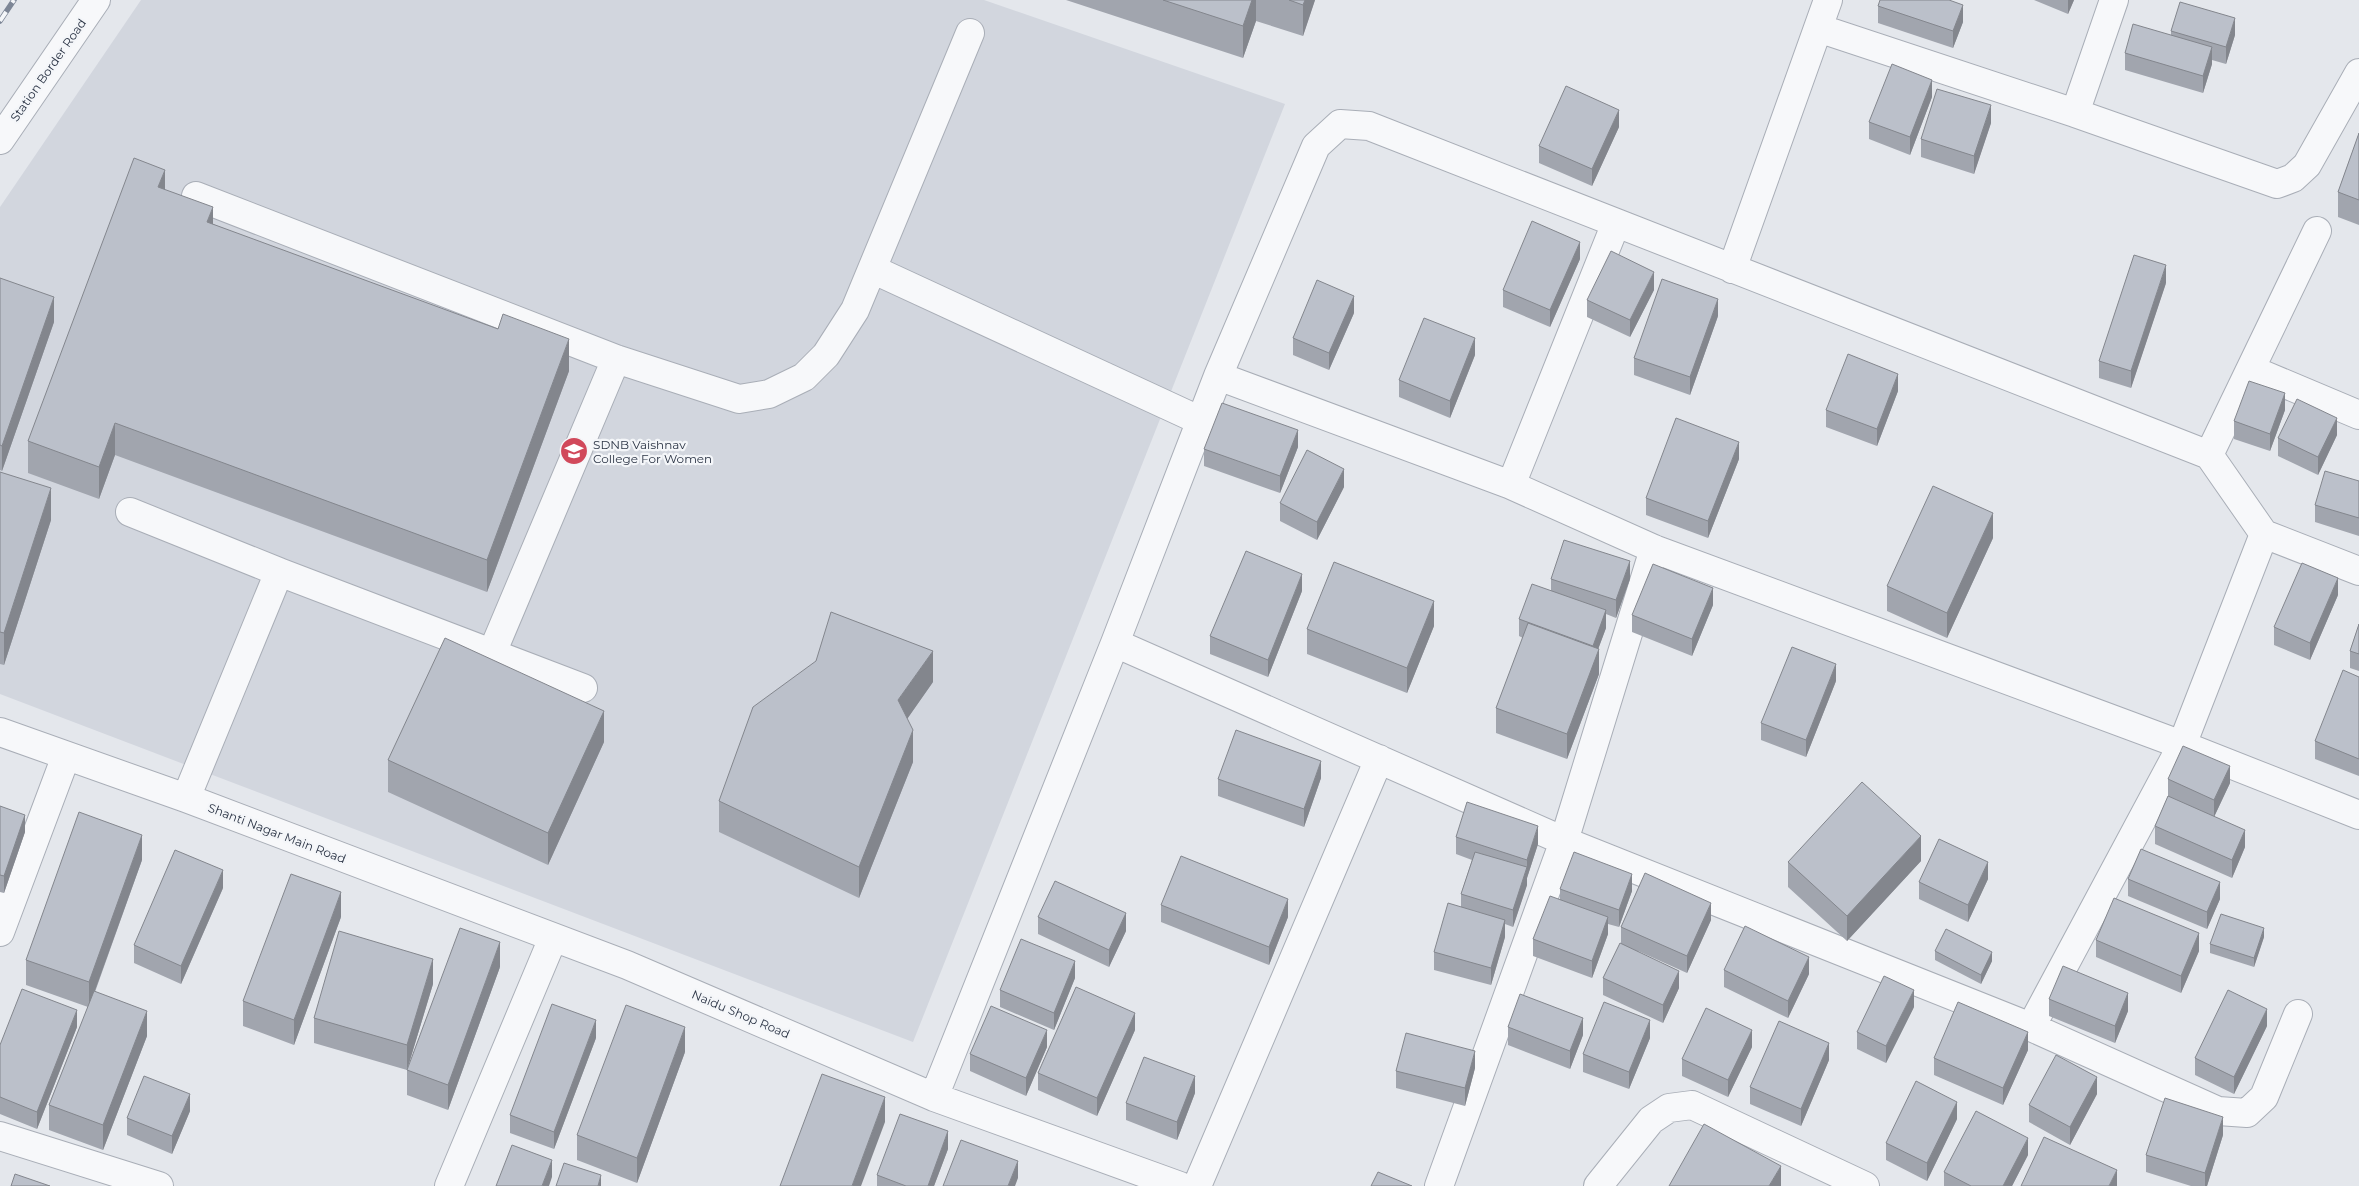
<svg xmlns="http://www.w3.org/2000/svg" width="2359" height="1186" font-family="Montserrat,sans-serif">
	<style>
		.built { fill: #d2d6de }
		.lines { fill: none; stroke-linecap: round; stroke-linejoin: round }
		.minor-casing { stroke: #a9aeb7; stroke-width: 30 }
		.minor { stroke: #f7f8fa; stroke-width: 28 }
		.rail-casing { stroke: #7d8696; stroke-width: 5.5 }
		.rail { stroke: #f4f6f9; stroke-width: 4; stroke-dasharray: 11; stroke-linecap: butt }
		.wall { fill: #a1a5ae }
		.shaded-wall { fill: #83868d }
		.building { fill: #bbc0ca; stroke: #83868d }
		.labels { text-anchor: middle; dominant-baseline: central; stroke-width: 4.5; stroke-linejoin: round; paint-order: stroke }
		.street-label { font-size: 12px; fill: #2b3445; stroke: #f4f6f9 }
		.poi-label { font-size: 12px; fill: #2b3445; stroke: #f4f6f9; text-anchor: start }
	</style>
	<rect width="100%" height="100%" fill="#e4e7ec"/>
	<path class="built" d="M141 0H984L1285 104 913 1042 0 694V207Z"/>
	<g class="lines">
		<g class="minor-casing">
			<path id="minor" d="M1818 28 2075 113 2114 0
				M2075 113 2277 184 2293 178 2307 165 2359 73
				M0 140 96 0
				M196 196 616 359 739 399 769 394 804 377 826 355 855 310 970 33
				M872 269 1201 421
				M1732 269 1828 0
				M2252 370 2359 415
				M1218 376 1511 485 1654 549 2182 745 2359 815
				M2209 455 2317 231
				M1511 485 1616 223
				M130 512 279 572 186 798
				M279 572 583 688
				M1115 643 1564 841 2031 1027 2182 745 2264 534 2359 571
				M492 653 616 359
				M0 732 186 798 627 965 934 1097 1180 1186
				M0 932 66 756
				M2031 1027 2218 1111 2247 1113 2264 1097 2298 1014
				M934 1097 1115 643 1218 376 1316 146 1340 124 1369 126 2209 455 2264 534
				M0 1136 159 1186
				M449 1186 553 938
				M1197 1186 1379 759
				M1439 1186 1564 841 1654 549
				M1598 1186 1651 1120 1669 1108 1692 1105 1865 1186"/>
		</g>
		<use href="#minor" class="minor"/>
		<g class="rail-casing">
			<path id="rail" d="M0 21 14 0"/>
		</g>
		<use href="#rail" class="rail"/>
	</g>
	<path class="wall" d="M1066 0H1315L1303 36 1256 21 1243 58Z
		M2034 0H2074L2068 14Z
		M1878 6 1963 22 1953 48 1878 23Z
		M2171 31 2235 35 2226 64 2212 60V64L2203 93 2125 70V53L2171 35Z
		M1932 97 1910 155 1869 139V122Z
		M1991 123 1974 174 1921 157V139Z
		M1619 127 1592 186 1539 163V146Z
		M2359 133V225L2338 217V192Z
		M165 190 213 224 569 371 487 592 115 455 99 499 28 473V441Z
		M1580 259 1550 327 1503 307V290Z
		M0 278 54 322 2 471 0 470Z
		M2166 283 2131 388 2099 378V361Z
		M1654 290 1630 337 1587 317V300Z
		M1354 313 1329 370 1293 355V338Z
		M1718 316 1690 395 1634 375V358Z
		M1475 355 1450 418 1399 397V380Z
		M1898 391 1877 446 1826 427V410Z
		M2285 410 2270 451 2234 439V421Z
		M2337 435 2318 475 2278 456V438Z
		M1298 447 1280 493 1204 466V449Z
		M1739 459 1708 538 1646 515V498Z
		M0 472 51 520 4 665 0 664Z
		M2359 481V536L2315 522V505Z
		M1344 487 1317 540 1280 521V503Z
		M1993 538 1947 638 1887 611V586Z
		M1551 579H1630L1616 618 1606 614V628L1598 649 1599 674 1567 759 1496 733V708L1523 638 1519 636V619L1551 591Z
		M1302 591 1268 677 1210 654V636Z
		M2338 595 2310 660 2274 645V627Z
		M1713 605 1692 656 1632 632V615Z
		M2359 624V671L2350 668V651Z
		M1434 626 1407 693 1307 654V629Z
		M2359 677V776L2315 759V741Z
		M1836 681 1806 757 1761 740V723Z
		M933 682 907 719 913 762 859 898 719 832V801Z
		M604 742 548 865 388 792V760Z
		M1321 778 1304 827 1218 796V779Z
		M2168 779 2230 783 2214 817 2245 847 2232 878 2155 844V826L2168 796Z
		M0 806 25 832 4 893 0 892Z
		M1456 837 1538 844 1527 878V885L1513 927 1505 924V937L1491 985 1434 970V952L1461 907V894L1472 860 1456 854Z
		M142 860 95 992 147 1036 103 1150 49 1130V1105L88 1007 26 985V960Z
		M1921 861 1847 941 1788 887V862Z
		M1988 879 1968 922 1919 899V882Z
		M2128 879 2220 899 2207 929 2128 896Z
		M223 888 181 984 134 963V945Z
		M1560 889 1632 891 1619 927 1608 924V934L1592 978 1533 956V939L1560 900Z
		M1161 905 1288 917 1269 965 1161 922Z
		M341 917 294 1045 243 1026V1001Z
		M1038 917 1126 931 1109 967 1038 934Z
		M1711 920 1687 973 1638 951 1679 988 1663 1023 1603 995V978L1621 944V927Z
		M2264 937 2254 967 2210 953V944Z
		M2096 940 2199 951 2181 993 2096 957Z
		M1935 951 1992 961 1981 984 1935 960Z
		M500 967 448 1110 407 1095V1070Z
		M1724 970 1809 974 1788 1018 1724 987Z
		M1075 978 1054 1030 1000 1007V990Z
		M433 984 407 1070 314 1043V1018Z
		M2049 999 2128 1011 2115 1043 2049 1016Z
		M1914 1007 1886 1063 1857 1049V1032Z
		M2267 1026 2234 1094 2195 1075V1058Z
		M77 1027 37 1129 0 1114V1045Z
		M1508 1027 1583 1035 1570 1069 1508 1045Z
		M1135 1030 1097 1116 1038 1090V1073Z
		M596 1038 554 1149 510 1133V1115Z
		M1650 1038 1629 1089 1583 1072V1054Z
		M1047 1047 1026 1096 970 1071V1054Z
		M1752 1047 1728 1097 1682 1076V1059Z
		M2028 1050 2003 1105 1934 1075V1058Z
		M685 1052 637 1183 577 1160V1135Z
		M1829 1060 1801 1126 1750 1104V1087Z
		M1475 1068 1465 1106 1396 1088V1071Z
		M1195 1093 1177 1140 1126 1120V1103Z
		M2097 1094 2070 1145 2029 1122V1105Z
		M190 1111 172 1154 127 1135V1118Z
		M1957 1119 1927 1181 1886 1160V1143Z
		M2223 1135 2207 1186H2191L2146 1172V1155Z
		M948 1149 934 1186H877V1175Z
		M2028 1155 2012 1186H1944V1172Z"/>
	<path class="shaded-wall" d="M1252 0H1256V21L1243 58V26Z
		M1305 0H1315L1303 36V5Z
		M2068 0H2074L2068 14Z
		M1963 5V22L1953 48V31Z
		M2235 18V35L2226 64V47Z
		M2212 47V64L2203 93V76Z
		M1932 80V97L1910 155V137Z
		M1991 105V123L1974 174V156Z
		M1619 110V127L1592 186V169Z
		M165 170V201L158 187Z
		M213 207V239L207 222Z
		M1580 242V259L1550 327V310Z
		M2166 265V283L2131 388V371Z
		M1654 272V290L1630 337V320Z
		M1354 296V313L1329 370V353Z
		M54 297V322L2 471V446Z
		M1718 299V316L1690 395V377Z
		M1475 338V355L1450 418V401Z
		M569 339V371L487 592V560Z
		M1898 374V391L1877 446V429Z
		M2285 393V410L2270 451V434Z
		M2337 418V435L2318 475V457Z
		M115 423V455L99 499V467Z
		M1298 430V447L1280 493V476Z
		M1739 442V459L1708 538V521Z
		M1344 469V487L1317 540V522Z
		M51 488V520L4 665V633Z
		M1993 513V538L1947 638V613Z
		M1630 561V579L1616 618V600Z
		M1302 574V591L1268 677V660Z
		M2338 578V595L2310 660V643Z
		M1713 588V605L1692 656V639Z
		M1434 601V626L1407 693V668Z
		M1606 610V628L1593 663V646Z
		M1599 649V674L1567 759V734Z
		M933 651V682L898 732V700Z
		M1836 664V681L1806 757V740Z
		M604 711V742L548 865V833Z
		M913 730V762L859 898V867Z
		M1321 761V778L1304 827V809Z
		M2230 766V783L2214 817V800Z
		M25 815V832L4 893V876Z
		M1538 826V844L1527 878V885L1513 927V910L1527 867V860Z
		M2245 830V847L2232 878V860Z
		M142 835V860L89 1007V982Z
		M1921 836V861L1847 941V916Z
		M1988 862V879L1968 922V905Z
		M223 870V888L181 984V966Z
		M1632 874V891L1619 927V910Z
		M2220 882V899L2207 929V912Z
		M341 892V917L294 1045V1020Z
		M1288 899V917L1269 965V947Z
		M1711 903V920L1687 973V956Z
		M1126 913V931L1109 967V950Z
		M1608 917V934L1592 978V961Z
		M1505 920V937L1491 985V968Z
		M2264 928V937L2254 967V958Z
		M2199 933V951L2181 993V976Z
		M500 942V967L448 1110V1085Z
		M1992 952V961L1981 984V975Z
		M1809 957V974L1788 1018V1001Z
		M433 959V984L407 1070V1045Z
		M1075 961V978L1054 1030V1013Z
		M1679 971V988L1663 1023V1005Z
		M1914 990V1007L1886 1063V1046Z
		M2128 993V1011L2115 1043V1026Z
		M2267 1009V1026L2234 1094V1077Z
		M77 1010V1027L37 1129V1112Z
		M147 1011V1036L103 1150V1125Z
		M1135 1013V1030L1097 1116V1098Z
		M1583 1018V1035L1570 1069V1051Z
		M596 1020V1038L554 1149V1132Z
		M1650 1020V1038L1629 1089V1072Z
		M685 1027V1052L637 1183V1158Z
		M1047 1030V1047L1026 1096V1078Z
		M1752 1030V1047L1728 1097V1080Z
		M2028 1032V1050L2003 1105V1088Z
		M1829 1043V1060L1801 1126V1109Z
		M1475 1051V1068L1465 1106V1088Z
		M1195 1076V1093L1177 1140V1122Z
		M2097 1077V1094L2070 1145V1127Z
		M190 1094V1111L172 1154V1136Z
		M885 1097V1122L861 1186H852Z
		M1957 1102V1119L1927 1181V1163Z
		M2223 1117V1135L2207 1186H2205V1173Z
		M948 1131V1149L934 1186H928Z
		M2028 1138V1155L2012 1186H2003Z
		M552 1160V1177L549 1186H542Z
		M1018 1161V1178L1015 1186H1008Z
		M1781 1166V1186H1769Z
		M2117 1170V1186H2109Z
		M601 1175V1186H598Z"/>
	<path class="building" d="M1163 0H1252L1243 26Z
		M1289 0H1305L1303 5Z
		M1880 0H1949L1963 5 1953 31 1878 6Z
		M2180 2 2235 18 2226 47 2171 31Z
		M2133 24 2212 47 2203 76 2125 53Z
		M1892 64 1932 80 1910 137 1869 122Z
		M1566 86 1619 110 1592 169 1539 146Z
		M1937 89 1991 105 1974 156 1921 139Z
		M2359 133V200L2338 192Z
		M134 158 165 170 158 187 213 207 207 222 498 329 503 314 569 339 487 560 115 423 99 467 28 441Z
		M1532 221 1580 242 1550 310 1503 290Z
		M1611 251 1654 272 1630 320 1587 300Z
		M2134 255 2166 265 2131 371 2099 361Z
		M0 278 54 297 2 446 0 445Z
		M1662 279 1718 299 1690 377 1634 358Z
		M1317 280 1354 296 1329 353 1293 338Z
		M1424 318 1475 338 1450 401 1399 380Z
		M1848 354 1898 374 1877 429 1826 410Z
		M2249 381 2285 393 2270 434 2234 421Z
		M2297 399 2337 418 2318 457 2278 438Z
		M1222 403 1298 430 1280 476 1204 449Z
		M1676 418 1739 442 1708 521 1646 498Z
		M1307 450 1344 469 1317 522 1280 503Z
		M2325 471 2359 481V518L2315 505Z
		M0 472 51 488 4 633 0 632Z
		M1933 486 1993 513 1947 613 1887 586Z
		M1564 540 1630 561 1616 600 1551 579Z
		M1246 551 1302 574 1268 660 1210 636Z
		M1334 562 1434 601 1407 668 1307 629Z
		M2302 563 2338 578 2310 643 2274 627Z
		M1653 564 1713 588 1692 639 1632 615Z
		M1532 584 1606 610 1593 646 1519 619Z
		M831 612 933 651 898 700 913 730 859 867 719 801 753 707 816 661Z
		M1528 623 1599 649 1567 734 1496 708Z
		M2359 624V654L2350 651Z
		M445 638 604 711 548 833 388 760Z
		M1792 647 1836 664 1806 740 1761 723Z
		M2343 670 2359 677V759L2315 741Z
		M1236 730 1321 761 1304 809 1218 779Z
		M2183 746 2230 766 2214 800 2168 779Z
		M1862 782 1921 836 1847 916 1788 862Z
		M2168 796 2245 830 2232 860 2155 826Z
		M1467 802 1538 826 1527 860 1456 837Z
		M0 806 25 815 4 876 0 875Z
		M79 812 142 835 89 982 26 960Z
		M1939 839 1988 862 1968 905 1919 882Z
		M2141 849 2220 882 2207 912 2128 879Z
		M175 850 223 870 181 966 134 945Z
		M1475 852 1527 867 1513 910 1461 894Z
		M1574 852 1632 874 1619 910 1560 889Z
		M1181 856 1288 899 1269 947 1161 905Z
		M1645 873 1711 903 1687 956 1621 927Z
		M291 874 341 892 294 1020 243 1001Z
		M1055 881 1126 913 1109 950 1038 917Z
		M1550 896 1608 917 1592 961 1533 939Z
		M2114 898 2199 933 2181 976 2096 940Z
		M1448 903 1505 920 1491 968 1434 952Z
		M2221 914 2264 928 2254 958 2210 944Z
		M1745 926 1809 957 1788 1001 1724 970Z
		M460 928 500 942 448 1085 407 1070Z
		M1946 929 1992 952 1981 975 1935 951Z
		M339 931 433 959 407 1045 314 1018Z
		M1021 939 1075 961 1054 1013 1000 990Z
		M1620 943 1679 971 1663 1005 1603 978Z
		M2063 966 2128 993 2115 1026 2049 999Z
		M1884 976 1914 990 1886 1046 1857 1032Z
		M1076 987 1135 1013 1097 1098 1038 1073Z
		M22 989 77 1010 37 1112 0 1097V1045Z
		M2228 990 2267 1009 2234 1077 2195 1058Z
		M94 991 147 1011 103 1125 49 1105Z
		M1520 994 1583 1018 1570 1051 1508 1027Z
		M1604 1002 1650 1020 1629 1072 1583 1054Z
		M1958 1002 2028 1032 2003 1088 1934 1058Z
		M552 1004 596 1020 554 1132 510 1115Z
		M626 1005 685 1027 637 1158 577 1135Z
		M991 1006 1047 1030 1026 1078 970 1054Z
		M1706 1008 1752 1030 1728 1080 1682 1059Z
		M1779 1021 1829 1043 1801 1109 1750 1087Z
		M1406 1033 1475 1051 1465 1088 1396 1071Z
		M2056 1055 2097 1077 2070 1127 2029 1105Z
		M1144 1057 1195 1076 1177 1122 1126 1103Z
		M822 1074 885 1097 852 1186H780Z
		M144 1076 190 1094 172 1136 127 1118Z
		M1916 1081 1957 1102 1927 1163 1886 1143Z
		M2165 1098 2223 1117 2205 1173 2146 1155Z
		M1976 1111 2028 1138 2003 1186H1971L1944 1172Z
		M900 1114 948 1131 928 1186H906L877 1175Z
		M1704 1124 1781 1166 1769 1186H1669Z
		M2044 1137 2117 1170 2109 1186H2021Z
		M961 1140 1018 1161 1008 1186H943Z
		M512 1145 552 1160 542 1186H496Z
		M564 1163 601 1175 598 1186H556Z
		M1378 1172 1412 1186H1371Z
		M15 1174 50 1186H11Z"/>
	<defs>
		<g id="university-disc" transform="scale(1.4375)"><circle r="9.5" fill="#d1495b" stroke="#f4f6f9"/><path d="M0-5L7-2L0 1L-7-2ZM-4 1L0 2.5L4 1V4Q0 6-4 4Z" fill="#fff"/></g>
	</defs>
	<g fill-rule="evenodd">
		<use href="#university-disc" x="574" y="451"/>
	</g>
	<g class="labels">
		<g class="street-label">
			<text transform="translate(48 70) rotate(-55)">Station Border Road</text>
			<text transform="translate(277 833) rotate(21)">Shanti Nagar Main Road</text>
			<text transform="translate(741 1014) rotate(23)">Naidu Shop Road</text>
		</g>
		<g class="poi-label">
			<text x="593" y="444">SDNB Vaishnav<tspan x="593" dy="14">College For Women</tspan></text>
		</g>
	</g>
</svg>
